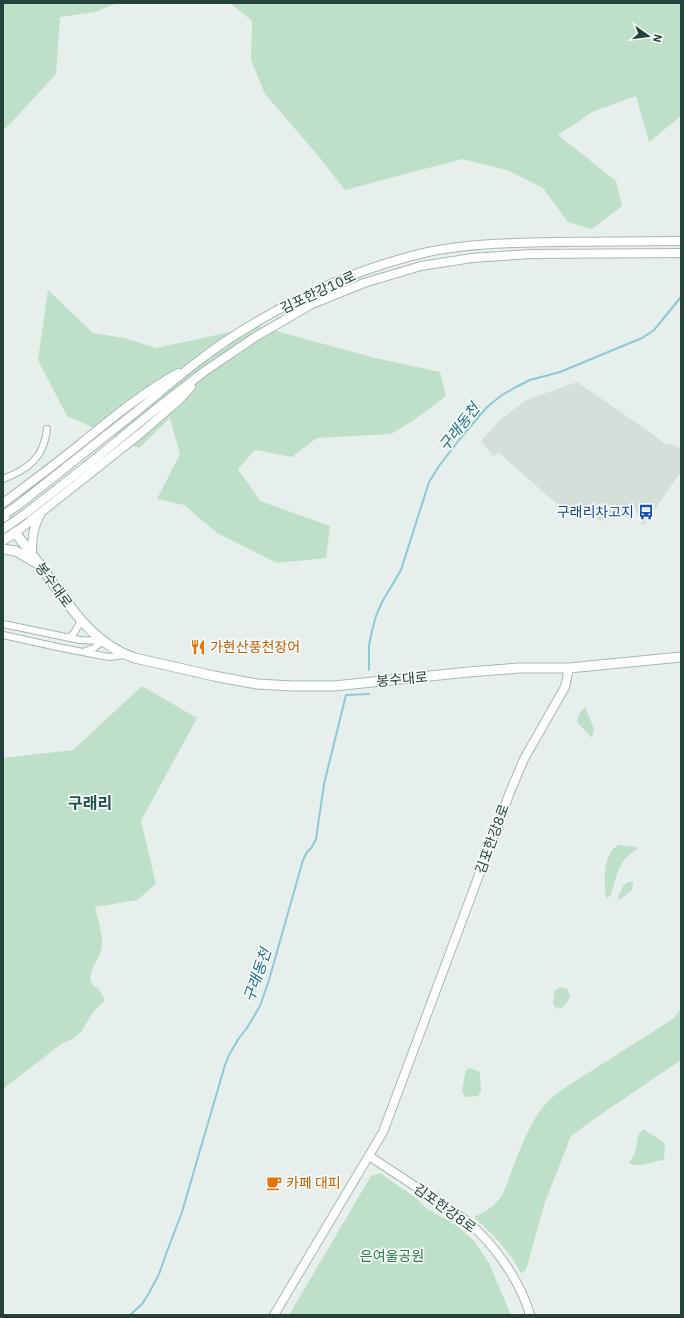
<svg xmlns="http://www.w3.org/2000/svg" width="684" height="1318" font-family="'IBM Plex Sans','Noto Sans KR',sans-serif">
	<style>
		.built { fill: #d4dfda }
		.green { fill: #bfe0c8 }
		.lines { fill: none; stroke-linecap: round; stroke-linejoin: round }
		.stream { stroke: #8ec9d4; stroke-width: 2 }
		.minor-casing { stroke: #a8b8b2; stroke-width: 8 }
		.tertiary-casing { stroke: #a8b8b2; stroke-width: 10 }
		.secondary-casing { stroke: #a4bbb3; stroke-width: 11 }
		.minor { stroke: #fff; stroke-width: 6 }
		.tertiary { stroke: #fff; stroke-width: 8 }
		.secondary { stroke: #fff; stroke-width: 9 }
		.tertiary-bridge-casing { stroke: #a8b8b2; stroke-width: 10; stroke-linecap: butt }
		.tertiary-bridge { stroke: #fff; stroke-width: 8 }
		.labels { text-anchor: middle; dominant-baseline: central; stroke-width: 3.5; stroke-linejoin: round; paint-order: stroke }
		.street-label { font-size: 14px; fill: #24423a; stroke: #f7fbf9 }
		.transit-label { font-size: 14px; fill: #164399; stroke: #f7fbf9; text-anchor: end }
		.food-label { font-size: 14px; fill: #c56008; stroke: #f7fbf9; text-anchor: start }
		.park-label { font-size: 14px; fill: #2d7a4b; stroke: #f7fbf9 }
		.water-label { font-size: 15px; font-style: italic; fill: #1c6f80; stroke: #f7fbf9 }
		.quarter-label { font-size: 16px; font-weight: bold; fill: #1f5548; stroke: #f7fbf9 }
	</style>
	<rect width="100%" height="100%" fill="#e6efeb"/>
	<path class="built" d="M577 382 650 432 665 444 673 445 681 449V472L643 526 633 504 604 521 584 516 559 506 499 453 493 456 481 441 500 420 526 400Z"/>
	<path class="green" d="M3 3H118L95 12 60 17 56 74 11 123 3 130Z
		M230 3H681V116L649 142 636 96 594 111 558 135 616 181 622 206 592 229 568 222 543 188 507 170 462 159 345 190 320 158 265 94 251 60 252 21Z
		M48 290 93 333 124 338 156 348 258 326 375 358 440 372 446 396 414 420 391 434 317 438 292 457 255 450 238 469 260 501 330 526 326 558 277 563 217 533 184 505 157 499 180 454 170 418 139 448 67 416 38 360Z
		M142 686 197 718 141 821 156 884 137 900 95 907C97 916 103 936 102 944 102 959 83 972 94 987L98 988 105 1000 93 1012 81 1032 74 1038 61 1044 3 1089V758L73 750Z
		M585 707 594 729 592 738 577 722 579 714Z
		M619 845 636 847 637 849C619 859 617 875 611 894L608 898 606 897C604 882 603 851 619 845Z
		M628 882H634L633 883 632 890 619 900 618 898 623 886Z
		M561 987 567 989 570 995C569 1001 564 1007 559 1009L554 1006 553 1003 555 990Z
		M681 1009V1060L594 1119 571 1136 545 1202 526 1270 521 1273C509 1251 493 1234 474 1217 486 1212 496 1205 503 1194 514 1167 526 1126 545 1105 551 1098 558 1092 566 1087L673 1019Z
		M470 1068 478 1071 480 1074 481 1091 478 1096 466 1097 462 1092 465 1073 466 1070Z
		M643 1129 665 1143 664 1160C651 1161 642 1169 629 1163L635 1153 638 1136Z
		M380 1173 416 1198 426 1208 457 1226 474 1241 489 1263 511 1315H289L371 1176Z"/>
	<g class="lines">
		<path class="stream" d="M369 670V645L372 631 376 616 382 602 401 570 429 482 439 466 459 440 487 407 502 395 516 387 530 380 560 372 642 338 654 330 681 297
			M130 1315 142 1304 149 1293 159 1274 166 1254 182 1212 225 1065 229 1055 239 1038 247 1028 260 1006 269 980 303 860 307 852 312 847 316 839 324 784 346 695 369 694"/>
		<g class="minor-casing">
			<path id="minor" d="M3 479C29 469 44 457 47 429
				M3 624 80 640 103 641
				M3 635 62 648 109 657 125 655
				M69 638 74 633 81 621
				M83 652 94 648 103 641"/>
		</g>
		<g class="tertiary-casing">
			<path id="tertiary" d="M3 503C29 484 54 465 79 445 111 419 142 393 178 373
				M25 514 95 459 156 409 205 371 255 337 312 304 364 283 421 266 472 258 530 254 681 253
				M3 515 17 506C57 474 97 443 137 411 170 384 204 354 240 332 299 295 361 267 428 252 470 243 512 243 554 242 597 242 639 241 681 241
				M15 533 141 433 178 401 191 387
				M32 554C32 539 33 527 40 515
				M369 1156C390 1170 412 1184 433 1198 444 1206 457 1214 468 1222 494 1244 521 1282 530 1315
				M274 1315 383 1132 510 792 524 759 565 687 569 668"/>
		</g>
		<g class="secondary-casing">
			<path id="secondary" d="M3 516C15 533 28 549 40 565 66 601 90 643 135 658L214 676 257 684 293 686H334L468 672 519 668H569L681 657
				M3 540 15 533
				M3 549 16 551 36 563"/>
		</g>
		<use href="#minor" class="minor"/>
		<use href="#tertiary" class="tertiary"/>
		<use href="#secondary" class="secondary"/>
		<g class="tertiary-bridge-casing">
			<path id="tertiary-bridge" d="M3 529 25 514"/>
		</g>
		<use href="#tertiary-bridge" class="tertiary-bridge"/>
	</g>
	<defs>
		<g id="bus-bare" transform="scale(1.2)"><path d="M-5-6H5V4H4V6H2V4H-2V6H-4V4H-5ZM-3.5-4V0h7V-4ZM-3.5 1.2v1.5H-2V1.2ZM2 1.2v1.5H3.5V1.2Z" fill="#1a4fb4" stroke="#f7fbf9" stroke-width="2.5" paint-order="stroke"/></g>
		<g id="restaurant-bare" transform="scale(1.2)"><path d="M-5-6h1v4h1v-4h1v4h1v-4h1v5L-1.5 .5V6h-2V.5L-5-1ZM5-6V6H3V1.5H1.5Q1.5-4 5-6Z" fill="#e8710a" stroke="#f7fbf9" stroke-width="2.5" paint-order="stroke"/></g>
		<g id="cafe-bare" transform="scale(1.2)"><path d="M-5.5-4.5H6V0H3Q3 3.5 0 3.5H-2.5Q-5.5 3.5-5.5 0ZM3-3.2v2h1.7v-2ZM-6 4.5H4V6H-6Z" fill="#e8710a" stroke="#f7fbf9" stroke-width="2.5" paint-order="stroke"/></g>
	</defs>
	<g fill-rule="evenodd">
		<use href="#bus-bare" x="646" y="512"/>
		<use href="#restaurant-bare" x="198" y="647"/>
		<use href="#cafe-bare" x="274" y="1183"/>
	</g>
	<g class="labels">
		<g class="street-label">
			<text transform="translate(318 292) rotate(-25)">김포한강10로</text>
			<text transform="translate(54 585) rotate(54)">봉수대로</text>
			<text transform="translate(402 679) rotate(-5)">봉수대로</text>
			<text transform="translate(492 839) rotate(-70)">김포한강8로</text>
			<text transform="translate(445 1208) rotate(36)">김포한강8로</text>
		</g>
		<g class="transit-label">
			<text x="634" y="512">구래리차고지</text>
		</g>
		<g class="food-label">
			<text x="210" y="647">가현산풍천장어</text>
			<text x="286" y="1183">카페 대피</text>
		</g>
		<g class="park-label">
			<text x="392" y="1256">은여울공원</text>
		</g>
		<g class="water-label">
			<text transform="translate(459 427) rotate(-52)">구래동천</text>
			<text transform="translate(257 975) rotate(-71)">구래동천</text>
		</g>
		<g class="quarter-label">
			<text x="90" y="803">구래리</text>
		</g>
	</g>
	<rect width="684" height="1318" fill="none" stroke="#24423a" stroke-width="8"/>
	<g transform="translate(648 36) rotate(104)" stroke="#f7fbf9" stroke-width="3" paint-order="stroke">
	<path d="M0-3L7 15L0 10L-7 15Z" fill="#24423a"/>
	<text y="-6" font-size="11" font-weight="bold" text-anchor="middle" fill="#24423a">N</text>
	</g>
</svg>
